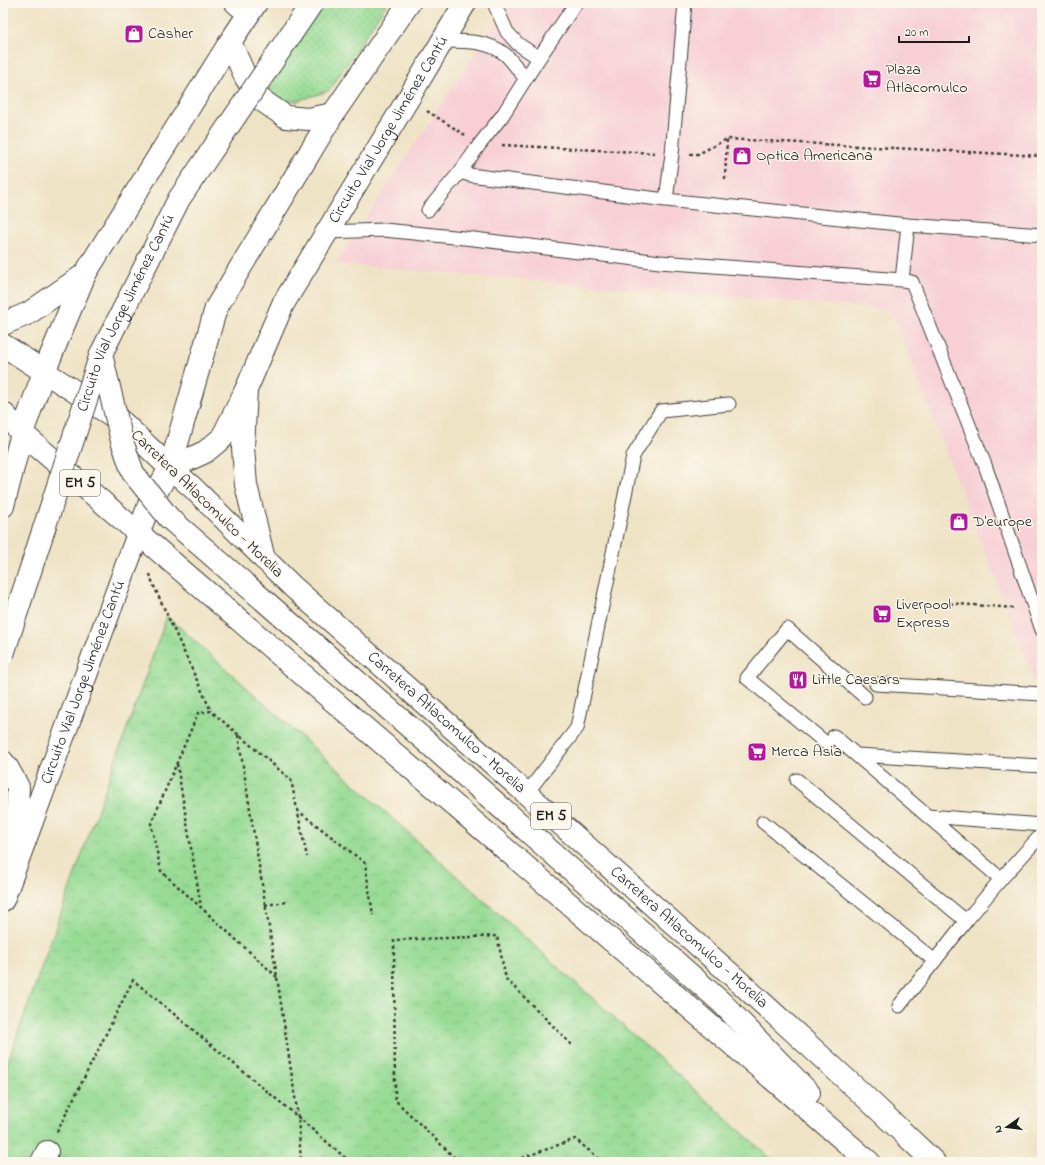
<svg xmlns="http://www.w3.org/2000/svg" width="1045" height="1165" font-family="'Indie Flower',sans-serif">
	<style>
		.built { fill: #f7cfd5 }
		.grass { fill: url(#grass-dots); stroke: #5a7c58 }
		.park { fill: url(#park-crowns); stroke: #5a7c58 }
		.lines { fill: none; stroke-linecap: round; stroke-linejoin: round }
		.lane-casing { stroke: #3c3a35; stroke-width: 15 }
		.street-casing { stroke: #3c3a35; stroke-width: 24 }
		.secondary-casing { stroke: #3c3a35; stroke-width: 24 }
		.primary-casing { stroke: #3c3a35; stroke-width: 24 }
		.path { stroke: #3c3a35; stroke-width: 2.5; stroke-dasharray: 3 3; stroke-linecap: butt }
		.lane { stroke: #fff; stroke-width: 13 }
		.street { stroke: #fff; stroke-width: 22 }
		.secondary { stroke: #fff; stroke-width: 22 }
		.primary { stroke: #fff; stroke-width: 22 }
		.primary-bridge-casing { stroke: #3c3a35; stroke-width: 24; stroke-linecap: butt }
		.primary-bridge { stroke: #fff; stroke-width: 22 }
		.labels { text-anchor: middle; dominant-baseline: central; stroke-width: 3; stroke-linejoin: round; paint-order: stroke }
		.shield { fill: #fbf7ec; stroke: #5f5e5a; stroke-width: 1 }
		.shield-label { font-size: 15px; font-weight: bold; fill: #1c1c1c }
		.poi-label { font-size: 16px; fill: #1c1c1c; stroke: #fbf7ec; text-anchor: start }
		.street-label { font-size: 16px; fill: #1c1c1c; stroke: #fbf7ec }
	</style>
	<defs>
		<pattern id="grass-dots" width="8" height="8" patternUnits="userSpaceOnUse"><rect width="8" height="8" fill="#97db94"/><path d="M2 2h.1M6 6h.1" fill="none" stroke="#82bb7f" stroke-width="1.8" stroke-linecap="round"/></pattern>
		<pattern id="park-crowns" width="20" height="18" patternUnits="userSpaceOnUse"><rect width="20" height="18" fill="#97db94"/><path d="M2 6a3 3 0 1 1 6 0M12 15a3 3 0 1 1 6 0" fill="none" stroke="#82bb7f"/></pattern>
	</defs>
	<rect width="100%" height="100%" fill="#fbf7ec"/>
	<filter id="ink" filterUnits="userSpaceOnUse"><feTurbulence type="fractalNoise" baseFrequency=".025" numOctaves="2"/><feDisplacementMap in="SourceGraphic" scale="8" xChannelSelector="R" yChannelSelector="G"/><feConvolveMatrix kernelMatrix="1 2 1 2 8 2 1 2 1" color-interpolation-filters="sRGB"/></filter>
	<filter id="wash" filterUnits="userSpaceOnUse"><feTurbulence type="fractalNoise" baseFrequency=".012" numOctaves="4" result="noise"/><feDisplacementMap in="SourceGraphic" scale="16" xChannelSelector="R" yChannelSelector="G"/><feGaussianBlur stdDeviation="0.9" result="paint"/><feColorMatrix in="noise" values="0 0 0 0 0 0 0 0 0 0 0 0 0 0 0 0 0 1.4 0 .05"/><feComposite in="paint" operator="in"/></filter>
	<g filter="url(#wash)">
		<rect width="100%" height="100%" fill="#efe3c5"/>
		<path class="built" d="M509 3H1042V699L891 310 335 264Z"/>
		<path class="grass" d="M317 3H387L333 85 328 91 297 101H283L274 97 268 86Z"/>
		<path class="park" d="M167 616 775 1162H3V1075Z"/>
	</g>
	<g filter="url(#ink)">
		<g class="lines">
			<g class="lane-casing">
				<path id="lane" d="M494 3 507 32 518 44 539 58
					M576 3 539 58 502 116 480 144 460 172 470 175 485 177 666 200 908 225 1042 235
					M442 41C464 41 488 40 506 55 513 62 520 72 526 79
					M666 200 672 154 685 3
					M428 210 460 172
					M327 232 384 230 474 239 660 262 902 280 912 282 985 465 1042 630
					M902 280 908 225
					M876 684 1042 694
					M834 736 1001 879
					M827 744 747 678 787 629 865 697
					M857 755 1042 766
					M797 780 966 921
					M526 794 577 728 633 456 661 411 729 404
					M928 816 1042 825
					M763 822 935 961
					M899 1006 966 921 1001 879 1042 834"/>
			</g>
			<g class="street-casing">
				<path id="street" d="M236 3 249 13
					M42 1162 47 1152"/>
			</g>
			<g class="secondary-casing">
				<g id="secondary">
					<path d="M3 324 29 313 85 274"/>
					<path id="s1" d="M3 345 122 422 170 468 205 452 222 438 246 390 283 304 408 99 465 3"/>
					<path d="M3 413 22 433"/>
					<path d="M3 506 22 433 44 372 85 274 230 42 256 3"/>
				</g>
			</g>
			<g class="primary-casing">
				<g id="primary">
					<path d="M230 42 246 78 260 99 286 117 308 119 333 114"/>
					<path d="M246 390 243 448 246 485 264 559"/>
					<path d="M22 433 869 1162"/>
					<path id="s2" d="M170 468 192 487 293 587 735 978 859 1091 934 1162"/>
					<path d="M436 750 722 1003 809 1093"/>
					<path d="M3 762 7 767 18 787 16 845"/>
					<path id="s3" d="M3 900 138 534 149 505 170 468 216 308 333 114 409 3"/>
				</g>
			</g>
			<path class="path" d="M427 111 465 135
				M502 145 655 153
				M690 154H698L727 139 1042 156
				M725 179 727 139
				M150 574 153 584 211 711
				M944 603 1015 608
				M238 735 277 977 298 1117 301 1162
				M177 764 201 907
				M297 810 365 863 373 915
				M265 905 287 902
				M277 977 161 871 151 824 198 713 211 711 291 780 307 857
				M57 1132 133 980 298 1117 350 1162
				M459 1162 395 1100 394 940 497 936 506 979 573 1046
				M511 1162 575 1139 603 1162"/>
			<use href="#lane" class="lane"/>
			<use href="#street" class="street"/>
			<use href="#secondary" class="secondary"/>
			<use href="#primary" class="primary"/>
			<g class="primary-bridge-casing">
				<g id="primary-bridge">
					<path d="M101 354 122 441 133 473 169 518 436 750"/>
					<path id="s4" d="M3 654 101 354 179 199 312 3"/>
				</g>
			</g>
			<use href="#primary-bridge" class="primary-bridge"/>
		</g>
	</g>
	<defs>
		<g id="shop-square" transform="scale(1)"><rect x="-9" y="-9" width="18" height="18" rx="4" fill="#b5179e" stroke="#fbf7ec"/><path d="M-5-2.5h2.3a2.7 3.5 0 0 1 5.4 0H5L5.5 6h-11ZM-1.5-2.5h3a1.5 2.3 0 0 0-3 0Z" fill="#fff"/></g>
		<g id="supermarket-square" transform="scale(1)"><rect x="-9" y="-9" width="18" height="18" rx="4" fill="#b5179e" stroke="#fbf7ec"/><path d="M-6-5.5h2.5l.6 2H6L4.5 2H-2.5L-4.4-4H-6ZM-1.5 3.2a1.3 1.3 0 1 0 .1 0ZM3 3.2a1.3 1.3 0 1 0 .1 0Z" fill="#fff"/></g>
		<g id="restaurant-square" transform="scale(1)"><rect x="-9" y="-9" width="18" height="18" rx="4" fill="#b5179e" stroke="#fbf7ec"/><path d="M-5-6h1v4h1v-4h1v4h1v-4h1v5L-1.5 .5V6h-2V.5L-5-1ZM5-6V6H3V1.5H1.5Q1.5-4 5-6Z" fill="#fff"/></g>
	</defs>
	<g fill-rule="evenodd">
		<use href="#shop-square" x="134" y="34"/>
		<use href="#supermarket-square" x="872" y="79"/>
		<use href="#shop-square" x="742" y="156"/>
		<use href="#shop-square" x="959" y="522"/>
		<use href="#supermarket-square" x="882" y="614"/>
		<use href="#restaurant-square" x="798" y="680"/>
		<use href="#supermarket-square" x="757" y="752"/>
	</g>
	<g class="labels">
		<g class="shield">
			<rect x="60" y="470" width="40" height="26" rx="3"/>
			<rect x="531" y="803" width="40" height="26" rx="3"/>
		</g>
		<g class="shield-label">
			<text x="80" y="483">EM 5</text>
			<text x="551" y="816">EM 5</text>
		</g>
		<g class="poi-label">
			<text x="148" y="34">Casher</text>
			<text x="886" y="70">Plaza<tspan x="886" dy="18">Atlacomulco</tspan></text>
			<text x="756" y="156">Optica Americana</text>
			<text x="973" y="522">D'europe</text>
			<text x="896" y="605">Liverpool<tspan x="896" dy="18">Express</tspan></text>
			<text x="812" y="680">Little Caesars</text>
			<text x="771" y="752">Merca Asia</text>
		</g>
		<g class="street-label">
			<text stroke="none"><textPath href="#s1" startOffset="620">Circuito Vial Jorge Jiménez Cantú</textPath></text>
			<text stroke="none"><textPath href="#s4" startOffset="363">Circuito Vial Jorge Jiménez Cantú</textPath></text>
			<text transform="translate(207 504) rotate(44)">Carretera Atlacomulco - Morelia</text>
			<text stroke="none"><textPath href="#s3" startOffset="232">Circuito Vial Jorge Jiménez Cantú</textPath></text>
			<text stroke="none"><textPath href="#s2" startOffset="376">Carretera Atlacomulco - Morelia</textPath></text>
			<text stroke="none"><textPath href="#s2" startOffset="700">Carretera Atlacomulco - Morelia</textPath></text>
		</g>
	</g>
	<rect width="1045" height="1165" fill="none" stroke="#fbf7ec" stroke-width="16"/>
	<g transform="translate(1007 1127) rotate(256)" stroke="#fbf7ec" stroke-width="3" paint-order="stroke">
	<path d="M0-3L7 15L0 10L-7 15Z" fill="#1c1c1c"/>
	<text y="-6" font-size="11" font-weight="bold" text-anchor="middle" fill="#1c1c1c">N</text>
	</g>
	<path d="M899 36v6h70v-6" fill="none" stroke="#1c1c1c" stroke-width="2"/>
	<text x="905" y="36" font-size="12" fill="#1c1c1c" stroke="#fbf7ec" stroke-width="3" paint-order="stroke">20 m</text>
</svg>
